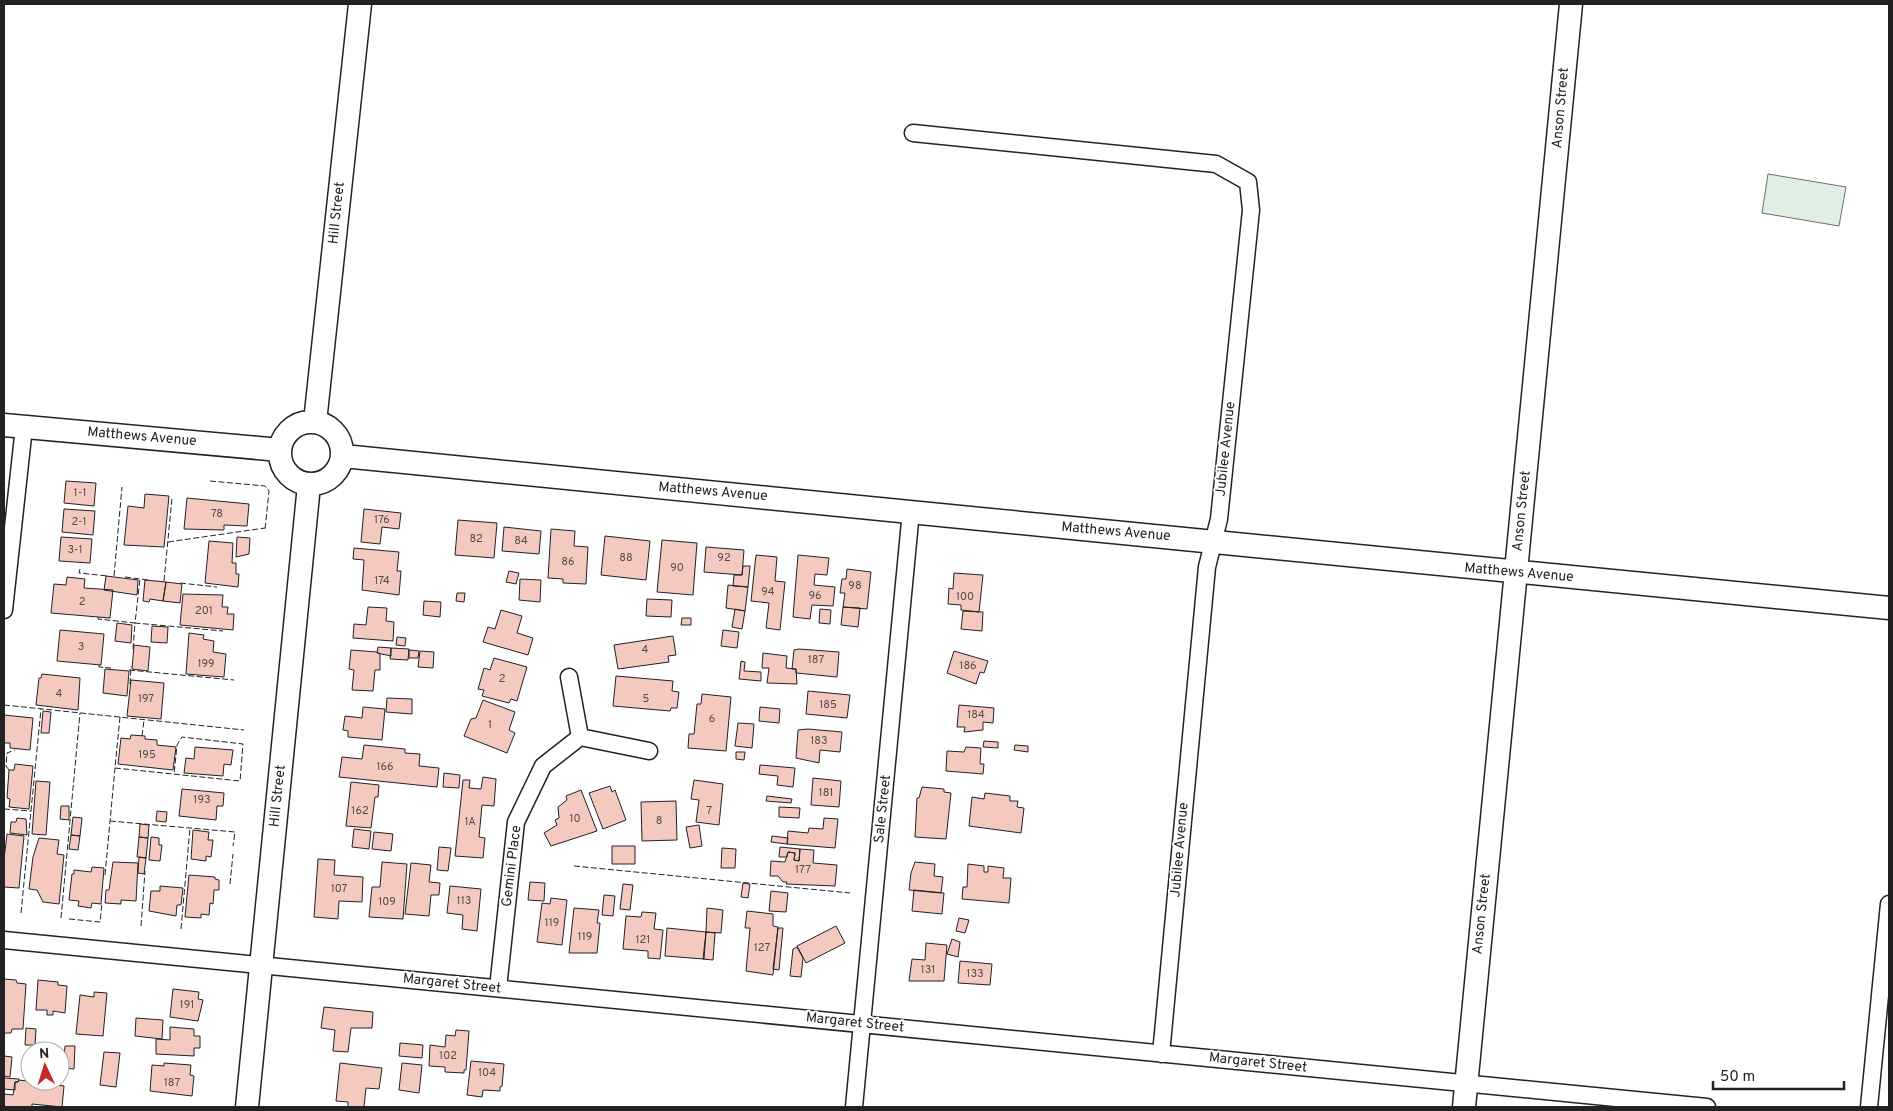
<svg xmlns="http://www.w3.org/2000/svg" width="1893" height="1111" font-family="Overpass,sans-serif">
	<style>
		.green { fill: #e0efe3; stroke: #6f6f6f }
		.building { fill: #f3c9c0; stroke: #222 }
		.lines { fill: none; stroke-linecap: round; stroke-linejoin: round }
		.street-casing { stroke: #222; stroke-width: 19 }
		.secondary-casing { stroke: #222; stroke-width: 25 }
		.street { stroke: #fff; stroke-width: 16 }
		.secondary { stroke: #fff; stroke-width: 22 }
		.fence { stroke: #222; stroke-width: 1; stroke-dasharray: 6 2.5; stroke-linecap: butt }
		.labels { text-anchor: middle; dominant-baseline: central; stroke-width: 4; stroke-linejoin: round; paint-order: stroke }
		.number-label { font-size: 11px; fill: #564c4a }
		.street-label { font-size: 14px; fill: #222; stroke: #fff }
	</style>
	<rect width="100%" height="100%" fill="#fff"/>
	<path class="green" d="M1768 174 1846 187 1839 226 1762 213Z"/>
	<path class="building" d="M66 481 96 483 94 506 64 503Z
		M145 494 169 496 164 547 124 545 128 506 144 508Z
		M187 498 249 504 247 526 224 525V530L184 529Z
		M64 509 95 511 93 535 62 532Z
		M364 509 401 513 399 529 382 527 380 544 361 542Z
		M458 520 497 523 494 558 455 555Z
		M504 527 541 531 539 554 502 551Z
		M551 529 575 531 574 546 588 547 586 584 563 583V579L548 578Z
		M605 536 650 541 646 580 601 575Z
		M61 537 92 539 90 563 59 561Z
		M237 537 250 538 249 554 236 557Z
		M662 540 697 543 693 595 657 592Z
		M209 541 233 543 232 563H236V574H239L238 587 205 583Z
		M706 547 744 550 742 575 704 572Z
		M354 548 399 552 397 571H401L399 595 362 590 364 560 353 559Z
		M756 555 777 557 775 581 785 582 780 630 766 628 769 603 751 601Z
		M798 555 829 558 827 575 815 574 814 585 835 587 833 606 812 605 810 619 793 617Z
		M743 566H750L748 587 733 586 734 575H742Z
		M847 569 871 572 867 609 843 607 845 593H840L842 579H846Z
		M509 571 519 573 516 584 506 582Z
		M954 573 983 575 979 612 961 610V605L948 604 949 588 953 589Z
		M106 576 138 580 137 595 104 590Z
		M67 577 85 579 84 588 113 590 110 618 51 613 54 584 66 585Z
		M520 579 541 580 540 602 519 600Z
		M145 580 166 582 163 601 150 599 149 602 143 601Z
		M166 582 182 584 180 603 163 601Z
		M728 585 748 587 745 611 726 608Z
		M457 593H465L464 602 456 601Z
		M183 594 223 595 222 607H228L227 614H234L233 630 180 625Z
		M647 599 672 600 671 617 646 616Z
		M424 601 441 602 440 617 423 615Z
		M368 607 387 608 386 621 394 622 393 641 353 638 354 624 366 625Z
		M843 607 860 608 858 627 841 625Z
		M735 609 745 611 742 629 732 627Z
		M820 609 831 610 830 624 819 623Z
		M501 610 522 616 517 633 533 638 528 655 483 642 488 627 495 629Z
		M963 611 983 612 982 631 961 629Z
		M682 618H691V625H681Z
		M117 623 132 625 131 643 115 641Z
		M152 626 168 627 167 643 151 642Z
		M60 630 104 634 101 665 57 661Z
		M723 630 739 632 737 648 721 646Z
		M189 633 204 635 203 639 214 641 213 652 226 654 224 677 186 674Z
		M673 636 676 655 668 656 669 662 618 669 614 645Z
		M397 637 406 638 405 646 396 645Z
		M134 645 150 647 148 671 132 669Z
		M378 647 391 648V656L377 653Z
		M391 648 409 649 408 660 390 659Z
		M799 649 839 652 837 677 796 673V669H792L794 650Z
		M351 650 377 652 380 654V670H375L373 691 352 690 354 670 349 669Z
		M409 650 419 651 418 658H409Z
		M420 651 434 652 433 668 418 667Z
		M954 651 988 661 984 673 980 672 976 684 947 673Z
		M763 653 787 656 786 668 796 669 797 684 767 683 769 668H762Z
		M494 658 527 667 517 701 511 699 509 703 482 696 484 690 478 689 484 668 490 670Z
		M741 661 745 662 744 671 761 672V681L739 679Z
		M105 669 129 671 127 696 103 693Z
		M42 674 80 678 78 710 36 705 39 678H41Z
		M616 676 673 681 672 691 679 692 677 708H671L670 711 613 706Z
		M131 680 164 683 161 719 127 716Z
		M808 691 850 695 847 718 806 714Z
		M702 694 731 697 726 751 688 748 689 734H694L697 704H701Z
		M387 698 412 699V714L386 712Z
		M483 700 515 712 509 730 515 733 507 753 464 736 471 719 476 718Z
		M959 705 994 708 993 723 983 722V730L964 732 965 727H957Z
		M363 707 385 709 382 740 348 737V731L343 730 345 716 362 718Z
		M760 707 780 709 779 723 759 721Z
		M43 711 51 712 49 733H41Z
		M4 715 33 718 30 750 10 748V743H4Z
		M738 723 754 724 752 748 735 746Z
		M808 729 842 732 840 752 820 750 819 763 796 758 798 730Z
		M131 735 145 736V739L157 740V745L176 747 173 770 118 764 121 738 130 739Z
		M984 741 998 742V748L983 747Z
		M364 745 405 749V753L420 754 419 766 439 768 437 787 339 777 342 757 362 759Z
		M1015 745 1028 746V752L1014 750Z
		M195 747 233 750 231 765 224 764 223 776 184 773 186 758 194 759Z
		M966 747 981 748 980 764H984L983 774 946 771 947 751 964 752Z
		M736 752H745L744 760 736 759Z
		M15 764 33 766 29 809 9 807 10 799 7 798 9 770H14Z
		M760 765 795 768 793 787 777 785 778 776 759 774Z
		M444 773 460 775 459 788 443 787Z
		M483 777 496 779 494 806 482 805 479 837 485 838 483 858 455 856 463 780H470L469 788 481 789Z
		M813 778 841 781 839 807 811 805Z
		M694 780 723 784 719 825 696 822 699 800 691 799Z
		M36 781 50 782 46 835 32 834Z
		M351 782 379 785 378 797H375L371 828 346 826Z
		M610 786 612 792 615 790 626 820 603 829 589 793Z
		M922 787 944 789V792L951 793 946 839 915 837 917 798H919Z
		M182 789 224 793 223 806H217L216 820 179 816Z
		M581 790 597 831 551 846 544 833 557 825 555 820 559 818 558 807 567 800 566 796Z
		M985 793 1010 796V801H1018L1017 807 1024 808 1021 833 969 826 972 797 984 799Z
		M767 796 792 799 791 803 766 801Z
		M676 801 677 840 642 841 641 802Z
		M61 806H69V820L60 819Z
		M779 807 800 808 799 818 779 817Z
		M157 811 167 812 166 822 156 821Z
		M73 817 82 818 80 836 71 835Z
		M17 818 26 819 27 835 10 833 11 822H16Z
		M824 818 838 819 835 848 787 844 788 831 808 833 809 828 823 829Z
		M140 824 149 825 148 838 139 837Z
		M699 825 702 846 690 848 686 827Z
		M354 829 371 831 369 849 352 847Z
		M193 830 209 832 208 840H213L211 857 206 856V861L191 859Z
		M374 832 393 834 391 851 372 849Z
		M7 834 24 836 19 888 4 887V889V859Z
		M71 835 80 836 78 850 69 849Z
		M772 836 788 838 787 844 771 842Z
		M139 837 148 838 146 858 137 857Z
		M151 837 159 838V845H162L160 861 149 860Z
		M39 838 59 840 57 854 64 855 59 904 43 902 37 890 29 889 33 857Z
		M612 846H635V864H612Z
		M439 847 451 848 448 871 437 870Z
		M780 847 800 849 799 861 794 860 795 853 788 852 787 857H779Z
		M722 848 736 849 735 868H721Z
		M800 849 814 850 813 863 837 865 835 886 786 884 787 882H783L778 876H770L771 861 785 862 788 852 795 853 794 860 799 861Z
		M139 857 146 858 144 874 138 873Z
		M318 859 335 860 334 875 363 877 362 902 339 901 338 919 314 917Z
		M113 862 138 863 136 901 121 900V904L105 903 106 890H109Z
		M382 862 407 864 403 919 369 917 372 887H380Z
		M915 862 935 864 934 876 943 877 941 893 909 890 911 873Z
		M411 863 431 865 429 882 440 883 439 895H431L429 916 405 914Z
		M968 864 984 866V872H988V866L1004 868 1003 878H1011L1009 903 962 899 963 887H967Z
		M92 867 104 868 101 904 92 903 91 908 78 906 79 901 69 900 72 874H74V870L91 872Z
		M189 875 215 877V879L219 880V890H214L213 904 210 903 209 915 201 914V918L185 917Z
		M530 882 545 883 544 901 528 900Z
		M743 883 750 884 748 898 741 897Z
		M623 884 633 885 630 910 620 909Z
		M160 886 183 888 181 905H177L176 916 149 911 151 891H160Z
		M450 886 481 889 477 931 462 929 463 915 447 913Z
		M914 890 944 893 942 914 912 911Z
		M771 891 788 893 786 912 769 911Z
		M604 895 615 896 613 916 602 915Z
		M551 898 567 900 562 945 537 942 542 903 550 904Z
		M574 908 599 910 597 923H600L597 953H569Z
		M707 908 723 910 721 933 706 932Z
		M747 911 773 914V926L778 927 773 975 746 971 750 928H745Z
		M642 912 656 913 654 929 663 930 660 959 648 958V951L623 949 626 916 641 917Z
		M959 918 969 920 965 933 956 931Z
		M836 926 845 943 806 963 797 946Z
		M667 928 706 932 704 959 665 956Z
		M778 928H783L779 970 773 969Z
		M706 932 715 933 713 960 703 959Z
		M952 939 960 942 958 957 947 954Z
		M926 943 947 945 944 981H909L912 959 925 960Z
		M797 947 803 958 801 977 790 976 793 949Z
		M960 961 992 964 990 985 958 983Z
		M4 979 16 980 17 983 26 984 23 1029H12L11 1033H4Z
		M38 980 58 982V985L67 986 65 1013 53 1011V1015H47V1010H36Z
		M173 989 199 992 198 999 203 1000 198 1021 170 1017Z
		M94 992 107 993 103 1036 76 1034 80 995 94 997Z
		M324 1007 373 1012 372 1028H351L348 1052 333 1051 335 1030 321 1028Z
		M136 1018 163 1020 162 1039 135 1036Z
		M170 1027 194 1029V1036H200V1048H194V1056L156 1054V1039L170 1040Z
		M26 1028 36 1029 35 1045H25Z
		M456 1030 469 1031 466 1070H464V1073L445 1072V1067L429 1066 430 1045 445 1047 446 1035 455 1036Z
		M400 1043 423 1045 422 1058 399 1056Z
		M65 1046H75L74 1069 63 1068Z
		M104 1052 120 1053 116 1087 100 1085Z
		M4 1056 12 1057 10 1077 4 1076Z
		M471 1061 504 1064 502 1086 500 1087V1091L483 1090 482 1097 467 1095Z
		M164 1063 191 1065 190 1075 194 1076 192 1096 150 1091 152 1065 164 1066Z
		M340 1063 382 1068 379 1089 366 1088 364 1107H348V1102L336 1101Z
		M402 1063 422 1065 419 1093 399 1090Z
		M4 1078 19 1079 18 1082H15V1090L4 1089Z
		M19 1080 64 1086 62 1107 32 1104V1107H4V1094L13 1095 15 1082H18Z"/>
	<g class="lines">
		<g class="street-casing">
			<path id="street" d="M913 133 1216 164 1248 182 1251 210 1219 519 1207 567 1161 1054
				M4 610 24 427
				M569 677 580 737
				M4 940 1707 1107
				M498 988 516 822 543 766 580 737 649 751
				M854 1107 911 511
				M1869 1107 1889 904"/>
		</g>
		<g class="secondary-casing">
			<path id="secondary" d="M280 453a31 31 0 1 1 62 0a31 31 0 1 1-62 0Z
				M315 422 360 4
				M4 425 280 450
				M343 456C858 506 1374 559 1889 608
				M247 1107 309 485
				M1464 1107 1571 4"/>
		</g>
		<use href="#street" class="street"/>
		<use href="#secondary" class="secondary"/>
		<path class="fence" d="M210 481 265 486 269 491 265 530
			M168 542 265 528
			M80 569 79 573 108 576
			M114 576 122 487
			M125 577 148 580
			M164 581 172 498
			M180 583 217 587
			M98 617V619L135 623 140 579
			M133 649 135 623 223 631
			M99 665V667L111 668
			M129 670 234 680
			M130 684 131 666
			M4 705 244 730
			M120 717 115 768 240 781 243 744 182 737 177 745 174 775
			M142 736 144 720
			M9 770 6 766 7 753 15 750
			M4 809 31 811
			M110 821 235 832 233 846
			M574 866 850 893
			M105 875 115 768
			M230 884 233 854
			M21 913 41 709
			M61 918 80 713
			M69 919 100 922 102 903
			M141 926 145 871
			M181 929 190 828"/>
	</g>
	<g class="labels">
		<g class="number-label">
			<text x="80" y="493">1-1</text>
			<text x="217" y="514">78</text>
			<text x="382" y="520">176</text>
			<text x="79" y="522">2-1</text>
			<text x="476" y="539">82</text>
			<text x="521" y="541">84</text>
			<text x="75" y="550">3-1</text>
			<text x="626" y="558">88</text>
			<text x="724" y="558">92</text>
			<text x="568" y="562">86</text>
			<text x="677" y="568">90</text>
			<text x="382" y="581">174</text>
			<text x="855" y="586">98</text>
			<text x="768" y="592">94</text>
			<text x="815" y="596">96</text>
			<text x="965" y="597">100</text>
			<text x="82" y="602">2</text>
			<text x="204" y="611">201</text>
			<text x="81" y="647">3</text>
			<text x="645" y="650">4</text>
			<text x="816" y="660">187</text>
			<text x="206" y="664">199</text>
			<text x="968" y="666">186</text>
			<text x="502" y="679">2</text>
			<text x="59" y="694">4</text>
			<text x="146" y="699">197</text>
			<text x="646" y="699">5</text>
			<text x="828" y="705">185</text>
			<text x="976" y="715">184</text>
			<text x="712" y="719">6</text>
			<text x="490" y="725">1</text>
			<text x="819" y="741">183</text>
			<text x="147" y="755">195</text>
			<text x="385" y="767">166</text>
			<text x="826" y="793">181</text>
			<text x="202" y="800">193</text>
			<text x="360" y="811">162</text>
			<text x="709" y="811">7</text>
			<text x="575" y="819">10</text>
			<text x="659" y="821">8</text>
			<text x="470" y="822">1A</text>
			<text x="803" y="870">177</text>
			<text x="339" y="889">107</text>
			<text x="464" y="901">113</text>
			<text x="387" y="902">109</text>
			<text x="552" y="923">119</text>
			<text x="585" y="937">119</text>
			<text x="643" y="940">121</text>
			<text x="762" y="948">127</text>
			<text x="928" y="970">131</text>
			<text x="975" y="974">133</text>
			<text x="187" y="1005">191</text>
			<text x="448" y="1056">102</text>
			<text x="487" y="1073">104</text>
			<text x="172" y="1083">187</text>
		</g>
		<g class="street-label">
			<text transform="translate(1561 108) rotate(-85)">Anson Street</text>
			<text transform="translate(337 213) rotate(-84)">Hill Street</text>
			<text transform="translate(142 437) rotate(5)">Matthews Avenue</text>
			<text transform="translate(1226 449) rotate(-84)">Jubilee Avenue</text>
			<text transform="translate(713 492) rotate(5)">Matthews Avenue</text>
			<text transform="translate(1522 511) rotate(-84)">Anson Street</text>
			<text transform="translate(1116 532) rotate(5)">Matthews Avenue</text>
			<text transform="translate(1519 573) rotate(5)">Matthews Avenue</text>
			<text transform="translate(278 796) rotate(-84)">Hill Street</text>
			<text transform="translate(883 809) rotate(-84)">Sale Street</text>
			<text transform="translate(1180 850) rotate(-85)">Jubilee Avenue</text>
			<text transform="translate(512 866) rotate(-83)">Gemini Place</text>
			<text transform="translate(1482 914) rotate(-84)">Anson Street</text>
			<text transform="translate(452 984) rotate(6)">Margaret Street</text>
			<text transform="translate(855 1023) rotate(6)">Margaret Street</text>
			<text transform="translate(1258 1063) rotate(6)">Margaret Street</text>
		</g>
	</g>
	<rect width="1893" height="1111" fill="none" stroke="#222222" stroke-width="10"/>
	<g transform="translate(45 1066) rotate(356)"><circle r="24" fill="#ffffff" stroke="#a7a7a7"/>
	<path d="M0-4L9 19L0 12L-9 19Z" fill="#c62828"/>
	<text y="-8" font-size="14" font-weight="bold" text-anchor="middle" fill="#222222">N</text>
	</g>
	<path d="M1713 1081v8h131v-8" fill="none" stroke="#222222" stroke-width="2.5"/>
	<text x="1720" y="1081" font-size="15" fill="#222222" stroke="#ffffff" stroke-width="4" paint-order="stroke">50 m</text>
</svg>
